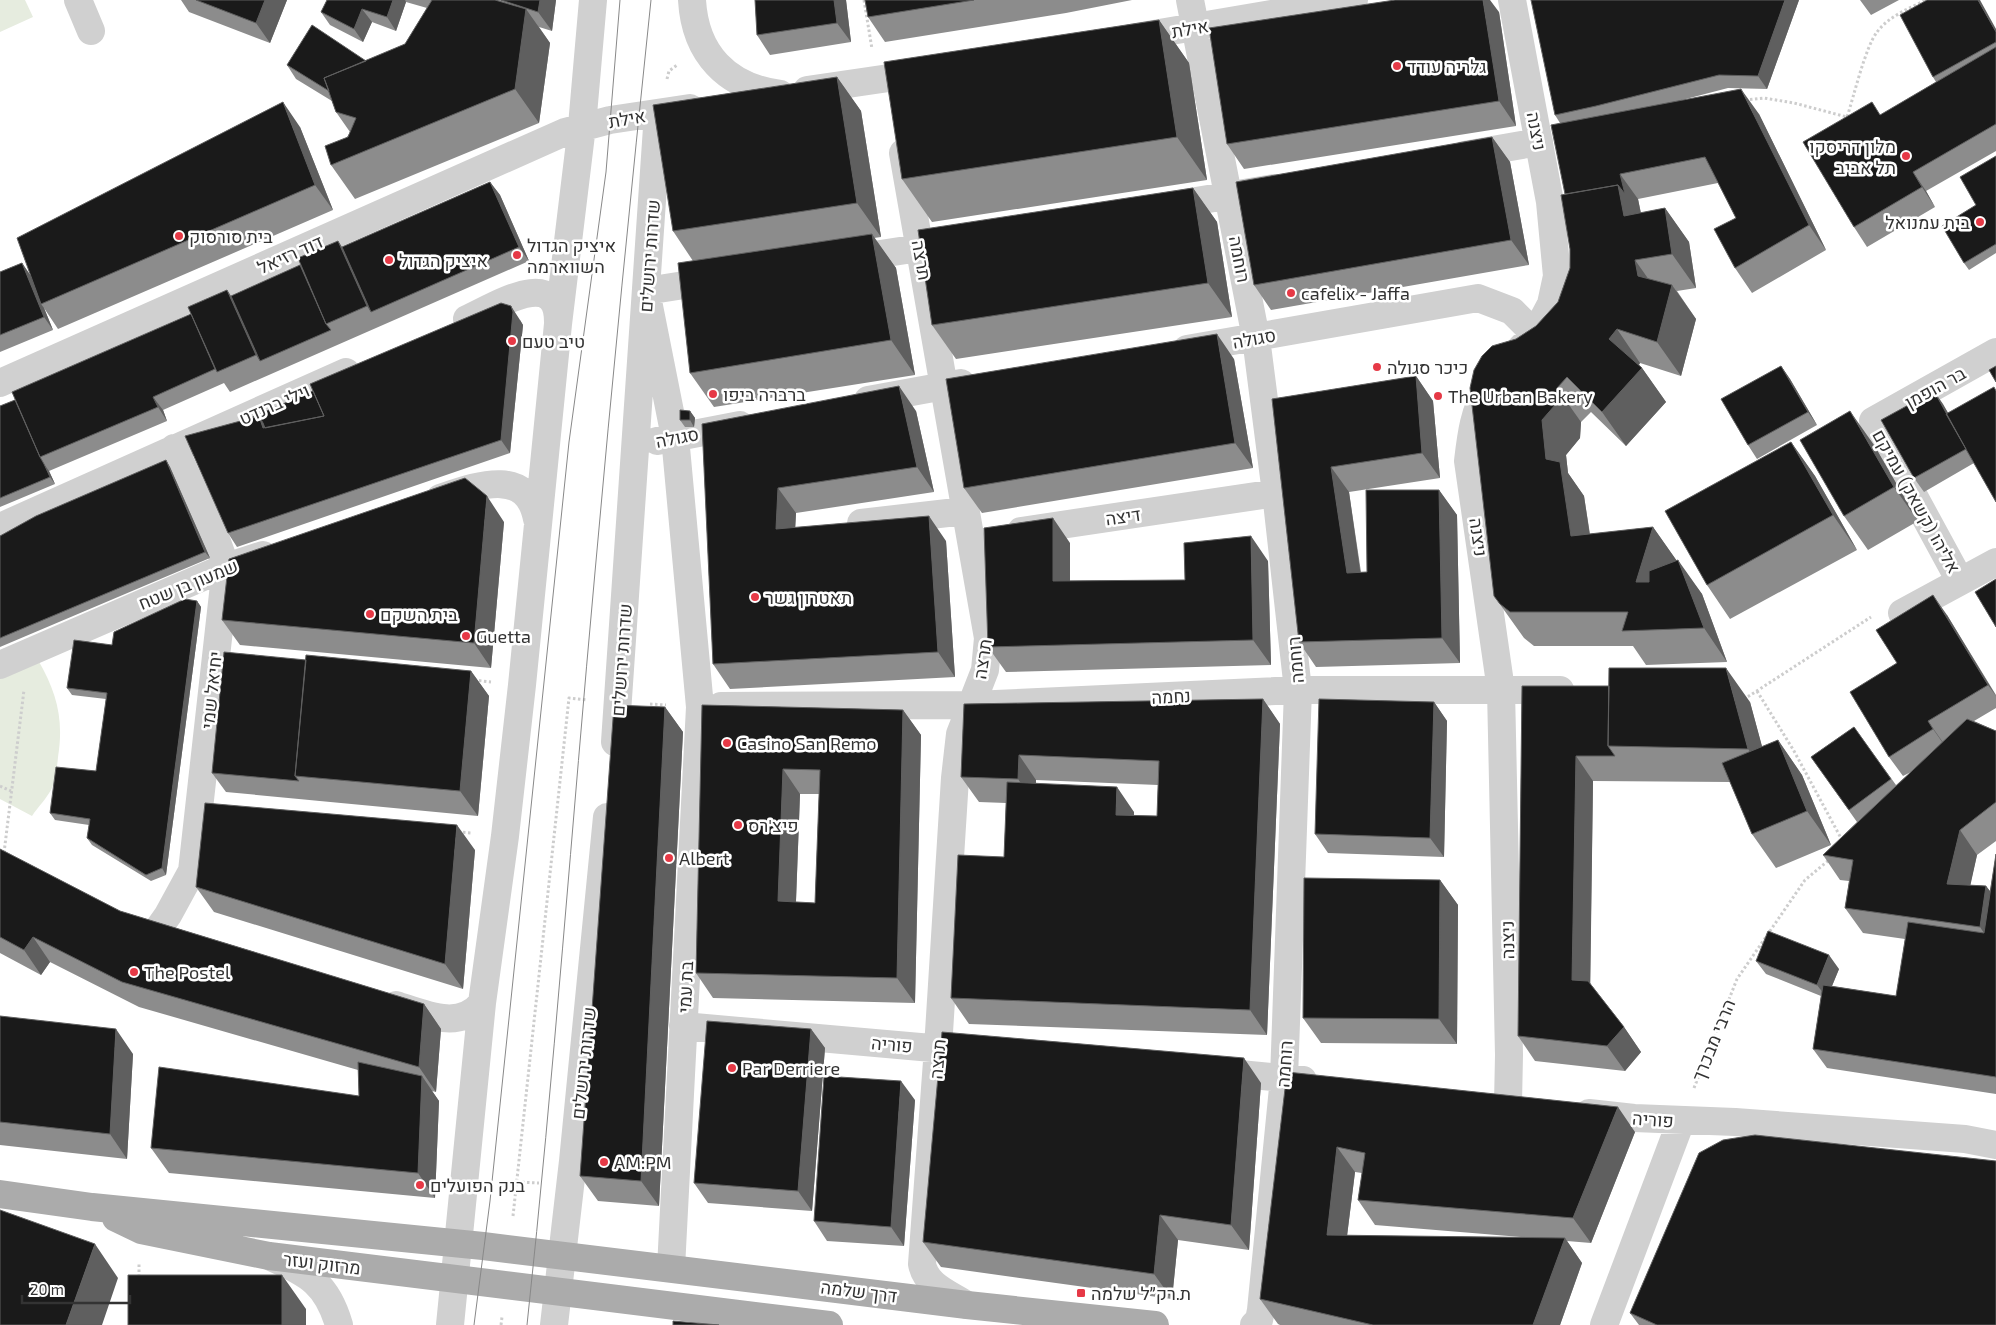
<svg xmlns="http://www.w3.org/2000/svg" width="1996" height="1325" font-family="'Exo 2',Heebo,sans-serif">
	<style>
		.green { fill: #e6ecdf }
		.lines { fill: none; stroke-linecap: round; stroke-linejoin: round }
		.path { stroke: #cdcdcd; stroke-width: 3; stroke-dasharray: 2.5 2.5; stroke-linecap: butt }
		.minor { stroke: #d0d0d0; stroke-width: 28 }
		.major { stroke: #ababab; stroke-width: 28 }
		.tram { stroke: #888; stroke-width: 1 }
		.wall { fill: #8c8c8c; fill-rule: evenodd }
		.shaded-wall { fill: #5f5f5f }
		.building { fill: #1a1a1a; stroke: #5f5f5f; fill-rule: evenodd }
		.poi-dot { fill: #e63946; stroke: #fff; stroke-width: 2 }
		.labels { text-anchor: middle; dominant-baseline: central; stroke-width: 5; stroke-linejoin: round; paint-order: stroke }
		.street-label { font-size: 18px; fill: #333; stroke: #fff }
		.poi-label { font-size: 18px; fill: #333; stroke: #fff; text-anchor: start }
	</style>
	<rect width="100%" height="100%" fill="#fff"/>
	<path class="green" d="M0 0H25L33 17 0 32Z
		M38 660C57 693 64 719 58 757 57 767 56 779 52 788 47 798 38 807 32 816L0 799V675Z"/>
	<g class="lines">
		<path class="path" d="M864 0 872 49
			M667 79 669 71 677 65
			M1745 100 1764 98 1794 103 1847 117C1854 96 1865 48 1877 32 1889 16 1910 8 1926 0
			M474 680 491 682
			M1757 691 1794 751 1842 840
			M1743 698 1749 696 1871 617
			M650 704 666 705
			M0 786 11 791
			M458 832 472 833
			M4 853 24 690
			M1694 1088 1737 979 1805 880 1829 860
			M517 1182 539 1183
			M513 1216 569 698 587 700
			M139 1277V1263
			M501 1325 502 1317"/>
		<path class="minor" d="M78 0 91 31
			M692 0C695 54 727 87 780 94
			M1190 0 1256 338 1276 493 1298 690 1284 1078 1261 1310 1259 1320 1254 1325
			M1512 0 1550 202 1557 276 1551 304 1535 334 1521 348
			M1130 38 1354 0
			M807 90 923 73
			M903 153 988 638 985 670 960 734 955 778 938 1048 922 1264C926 1286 950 1294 967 1305
			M1464 155 1539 142
			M1166 206 1274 188
			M848 259 958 242
			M467 319C494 307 558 265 558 322
			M1187 349 1478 298 1512 311 1535 334
			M0 383 565 132 610 120 690 108
			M1488 389C1474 410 1471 435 1468 461L1501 690 1509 1055 1508 1103
			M868 400 961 383
			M657 441 740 425
			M440 498C476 486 527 466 537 519
			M861 523 965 511
			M0 527 346 372
			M1021 531 1276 493
			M1960 581 1873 421 1996 352
			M1902 613 1996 562
			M0 665 226 567 263 555
			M721 706 973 705 1298 690H1560
			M615 742 658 113
			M156 932 168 915 192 871 226 567 217 542 174 448
			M396 1005C424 1014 460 1031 482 1003
			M683 1026 977 1052
			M1219 1072 1303 1080
			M1589 1113 1634 1118 1735 1122 1965 1139 1996 1145
			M273 1258C309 1274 327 1284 339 1325
			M671 1268 700 707 675 437 646 291 716 280
			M450 1325 482 1003 505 836 522 685 558 324 582 126 593 0
			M554 1325 573 1161 607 817
			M1604 1325 1681 1121"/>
		<path class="major" d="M0 1194 92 1207 483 1246 967 1305 1155 1325
			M116 1218 141 1230 269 1256 829 1325"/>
		<path class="tram" d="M474 1325 490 1201 569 442 606 172 620 0
			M527 1325C554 1075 572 823 595 572 612 381 631 191 651 0"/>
	</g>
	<path class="wall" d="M181 0H287L270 43 189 12Z
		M327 0H556L552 31 539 27 550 43 539 123 355 199 331 165 350 132 336 112 332 101 296 79 287 65 366 61 405 44 427 8 406 2 396 31 372 22 363 42 330 25 321 12Z
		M755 0H846L851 42 770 55 757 35Z
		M865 0H1132L1066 13 885 42 868 17Z
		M1799 0 1767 89 1728 88 1682 100 1759 114 1826 250 1752 293 1735 268 1736 218 1718 183 1638 199 1641 213 1665 208 1689 242 1696 288 1677 291 1696 319 1681 376 1640 363 1639 365 1642 368 1666 402 1626 446 1591 412 1581 422 1580 438 1566 455 1568 473 1584 496 1590 534 1653 527 1676 560 1702 594 1727 662 1646 665 1633 646H1534L1524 638 1494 596 1516 339 1536 326 1558 302 1570 268V249L1565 194 1560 123 1555 115Z
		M1860 0H1899L1871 15Z
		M1499 12 1516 126 1244 169 1227 144Z
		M1159 20 1189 63 1207 180 932 222 902 179Z
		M1996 29V151L1926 191 1935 207 1867 247 1854 227 1881 115 1936 82 1933 77Z
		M837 77 861 111 881 237 874 238 896 268 915 375 714 407 690 373 693 261 673 231Z
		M300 127 333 210 58 329 44 308 53 330 0 352V272L22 263 30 275Z
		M1492 137 1510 162 1529 265 1271 310 1254 285Z
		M1996 156V253L1969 270 1964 263 1976 205Z
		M490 182 500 195 529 261 230 392 224 383 163 410 167 421 49 471 55 484 0 507V406L15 400 191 314 227 290 231 296 300 265 338 241 342 247Z
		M1193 188 1217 222 1232 317 956 359 932 325Z
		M520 320 523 325 510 453 237 547 228 533 243 421Z
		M1234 359 1253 468 982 513 964 488Z
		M1781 366 1790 379 1817 425 1757 459 1748 445Z
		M1416 376 1433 401 1440 478 1349 492 1361 572H1367L1439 490 1457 515 1460 663 1316 667 1299 642 1272 399Z
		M1934 391 1948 413 1974 463 1924 492 1914 478Z
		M690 411 695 418 694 427H685L680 420Z
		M916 411 934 492 796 513 795 528 946 541 955 677 730 689 713 664 702 424Z
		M1791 442 1815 476 1857 550 1730 619 1707 585Z
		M1874 445 1918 521 1868 550 1844 516Z
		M166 460 170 467 210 558 0 647V536Z
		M504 522 491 668 240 645 222 620Z
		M1070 543V581L1185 580 1268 561 1271 665 1006 672 988 647Z
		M197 601 201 607 166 875 151 881 92 845 87 838 89 825 55 820 50 813 96 771 106 699 72 695 67 688 112 645Z
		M1947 615 1996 695V708L1974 721 1996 731V841L1977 855 1970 885 1986 886 1990 891 1996 854V1094L1827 1068 1813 1049 1821 996 1766 974 1756 961 1839 969 1832 986 1896 996 1905 939 1863 933 1845 908 1849 881 1840 880 1823 855 1857 822 1811 757 1854 727 1896 785 1911 772 1903 776 1889 757 1897 663Z
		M306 660 471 671 489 696 478 816 226 792 212 773Z
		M1522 686 1750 702 1762 747 1778 740 1802 775 1831 845 1776 868 1752 834 1730 782 1593 781 1590 983 1624 1027 1641 1052 1625 1071 1535 1061 1518 1036Z
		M1263 699 1280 724 1267 1035 969 1024 951 998 1004 857 1006 803 979 802 961 777 964 704ZM1036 780 1158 785 1157 816H1134V812L1036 783Z
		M1434 702 1447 721 1444 857 1328 853 1315 834Z
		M702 705 903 710 921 735 915 1003 713 998 696 973ZM800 794H819L815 903 796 902Z
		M665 707 683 732 659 1206 598 1201 580 1176Z
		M0 849 120 911 424 1004 441 1029 436 1092 432 1091 439 1101 435 1198 169 1173 151 1148 359 1096 358 1070 139 1007 50 962 41 975 0 953Z
		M475 850 463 989 214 912 196 887Z
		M1440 880 1458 905 1457 1044 1321 1043 1303 1018Z
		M0 1016 133 1054 127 1159 0 1145Z
		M811 1029 825 1048 812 1211 708 1203 694 1183Z
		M1287 1072 1635 1132 1591 1243 1567 1241 1582 1263 1560 1325H1280L1278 1324 1260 1299ZM1355 1172 1362 1173 1358 1200 1375 1225 1521 1237 1347 1236Z
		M1261 1083 1249 1250 1178 1240 1172 1299 941 1267 923 1242Z
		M915 1100 904 1246 827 1241 814 1221Z
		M1630 1313 1996 1325H1639Z"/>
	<path class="shaded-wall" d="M265 0H287L270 43 256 23Z
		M393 0H405L406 2 396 31 387 17Z
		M540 0H556L552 31 538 12Z
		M834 0H846L851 42 837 23Z
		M1483 0H1490L1499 12 1516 126 1499 101Z
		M1785 0H1799L1767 89 1758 76Z
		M1978 0H1980L1996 29V32Z
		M362 9 372 22 363 42 354 29Z
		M526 9 550 43 539 123 515 89Z
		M1159 20 1189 63 1207 180 1177 137Z
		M837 77 861 111 881 237 857 203Z
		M1741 89 1759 114 1826 250 1809 225Z
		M283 102 300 127 333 210 315 185Z
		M1492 137 1510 162 1529 265 1511 240Z
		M1913 172 1926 191 1935 207 1922 187Z
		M1620 174 1638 199 1648 250 1624 216 1618 185Z
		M490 182 500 195 529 261 519 247Z
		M1193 188 1217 222 1232 317 1208 283Z
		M1665 208 1689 242 1696 288 1672 254Z
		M872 234 896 268 915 375 891 340Z
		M338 241 351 261 371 312 367 306Z
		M1635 260 1659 294 1638 276Z
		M22 263 31 276 41 304 44 308 53 330 44 317Z
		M1672 285 1696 319 1681 376 1657 342Z
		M227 290 240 310 260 361 256 355Z
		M511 306 520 320 523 325 510 453 501 440Z
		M1617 329 1640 363 1633 373 1609 339Z
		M1217 334 1234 359 1253 468 1235 443Z
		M1781 366 1790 379 1817 425 1808 412Z
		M1642 368 1666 402 1626 446 1602 412Z
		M1416 376 1433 401 1440 478 1422 453Z
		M899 386 916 411 934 492 917 467Z
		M1557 388 1581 422 1580 438 1566 455 1568 473 1584 496 1595 570 1571 536 1546 459 1542 420Z
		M1934 391 1943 404 1976 462 1967 449Z
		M153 397 163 410 167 421 158 407Z
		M690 411 695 418 694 427 690 420Z
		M1850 411 1874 445 1918 521 1894 487Z
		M259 416 268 430 263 428Z
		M1791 442 1815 476 1857 550 1833 515Z
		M166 460 170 467 210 558 205 552Z
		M44 464 49 471 55 484 50 477Z
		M1331 467 1349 492 1364 598 1347 573Z
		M778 488 796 513 794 554 776 529Z
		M1439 490 1457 515 1460 663 1442 638Z
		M487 496 504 522 491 668 474 643Z
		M929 516 946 541 955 677 938 652Z
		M1053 518 1070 543V606L1053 581Z
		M1653 527 1677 561 1660 616 1636 582Z
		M1251 536 1268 561 1271 665 1253 640Z
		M1678 560 1702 594 1727 662 1704 628Z
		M1933 595 1947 615 1996 696 1988 685Z
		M197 601 201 607 166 875 162 868Z
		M1726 668 1750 702 1772 783 1748 749Z
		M471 671 489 696 478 816 460 791Z
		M1263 699 1280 724 1267 1035 1250 1010Z
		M1434 702 1447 721 1444 857 1430 838Z
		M665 707 683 732 659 1206 641 1181Z
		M903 710 921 735 915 1003 897 978Z
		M1928 721 1942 741 1947 749 1933 729Z
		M1778 740 1802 775 1831 845 1807 811Z
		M1019 755 1036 780 1035 804 1018 779Z
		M1576 756 1593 781 1590 1005 1572 980Z
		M783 769 800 794 795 926 778 901Z
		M1117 787 1134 812 1133 840 1116 815Z
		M457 825 475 850 463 989 445 964Z
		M1960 830 1977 855 1965 910 1947 884Z
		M1440 880 1458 905 1457 1044 1439 1019Z
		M1986 886 1996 899V951L1980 927Z
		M33 937 50 962 41 975 24 950Z
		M1829 955 1839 969 1827 998 1817 985Z
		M424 1004 441 1029 436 1092 419 1067Z
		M1624 1027 1641 1052 1625 1071 1607 1046Z
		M116 1029 133 1054 127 1159 110 1134Z
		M811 1029 825 1048 812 1211 798 1191Z
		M1244 1058 1261 1083 1249 1250 1231 1225Z
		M422 1076 439 1101 435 1198 418 1173Z
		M901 1081 915 1100 904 1246 891 1227Z
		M1618 1107 1635 1132 1591 1243 1573 1218Z
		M1337 1147 1355 1172 1344 1260 1327 1235Z
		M1160 1215 1178 1240 1172 1299 1154 1274Z
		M1565 1238 1582 1263 1560 1325H1533Z
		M95 1244 118 1278 102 1325H66Z
		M282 1275 306 1309V1325H282Z"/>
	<path class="building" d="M196 0H265L256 23Z
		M327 0H393L387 17 362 9 354 29 321 12Z
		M432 0H495L526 9 515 89 331 165 325 146 348 137 356 118 336 112 324 78 405 44Z
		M501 0H540L538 12Z
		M755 0H834L837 23 757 35Z
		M865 0H974L868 17Z
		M1395 0H1483L1499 101 1227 144 1209 28Z
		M1531 0H1785L1758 76 1719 75 1596 106 1555 115Z
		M1927 0H1978L1996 32V42L1933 77 1900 15Z
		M1159 20 1177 137 902 179 884 62Z
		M312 25 366 61 324 78 329 91 287 65Z
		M1996 47V124L1913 172 1922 187 1854 227 1803 142 1872 102 1880 115Z
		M837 77 857 203 673 231 653 105Z
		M1741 89 1809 225 1735 268 1714 229 1736 218 1705 157 1620 174 1625 194 1618 185 1565 194 1551 125Z
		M283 102 315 185 41 304 17 238Z
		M1492 137 1511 240 1254 285 1236 182Z
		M1996 156V244L1964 263 1942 226 1976 205 1960 177Z
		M490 182 519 247 371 312 342 247Z
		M1618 185 1624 216 1665 208 1672 254 1635 260 1638 276 1672 285 1657 342 1617 329 1609 339 1642 368 1602 412 1567 377 1557 388 1556 404 1542 420 1546 459 1560 462 1571 536 1653 527 1636 582H1649V571L1678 560 1704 628 1622 631 1628 612H1510L1500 604 1494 596 1470 388 1474 370 1482 356 1492 346 1516 339 1536 326 1558 302 1570 268V249L1561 195Z
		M1193 188 1208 283 932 325 918 230Z
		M872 234 891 340 690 373 678 263Z
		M338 241 367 306 326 324 298 258Z
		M22 263 44 317 0 335V272Z
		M300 265 326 324 331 330 260 361 231 296Z
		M227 290 256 355 217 372 188 307Z
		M501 303 511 306 513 312 501 440 228 533 185 436 259 416 263 428 324 416 310 384Z
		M191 314 215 369 153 397 158 407 40 457 12 392Z
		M1217 334 1235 443 964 488 946 379Z
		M1781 366 1808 412 1748 445 1721 399Z
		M1996 366V382L1989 370Z
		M1416 376 1422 453 1331 467 1347 573 1367 572 1366 490H1439L1442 638 1299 642 1272 399Z
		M899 386 917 467 778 488 776 529 929 516 938 652 713 664 702 424Z
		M1994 387 1996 391V502L1946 414Z
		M313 391 324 416 265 428 263 423 259 416 243 421Z
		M1934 391 1966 449 1914 478 1881 420Z
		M15 400 40 457 44 464 50 477 0 498V406Z
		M680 410 690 411V420H680Z
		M1850 411 1894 487 1844 516 1800 440Z
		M1791 442 1833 515 1707 585 1665 511Z
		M166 460 205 552 0 638V536L36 516Z
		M465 478 487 496 474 643 222 620 229 559Z
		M1053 518V581L1185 580 1184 543 1251 536 1253 640 988 647 984 528Z
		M1996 579V627L1975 592Z
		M1933 595 1988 685 1928 721 1933 729 1889 757 1850 692 1897 663 1876 630Z
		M185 599 197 601 162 868 146 875 87 838 90 819 50 813 56 767 96 771 107 693 67 688 74 640 112 645 114 632Z
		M224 652 306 660 295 776 299 781 212 773Z
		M306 655 471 671 460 791 295 776Z
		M1609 668H1726L1748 749 1608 746Z
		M1522 686H1609L1608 746 1615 756H1576L1572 980 1588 981 1624 1027 1607 1046 1518 1036Z
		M1263 699 1250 1010 951 998 958 855 1004 857 1007 782 1117 787 1116 815 1157 816 1159 761 1019 755 1018 779 961 777 964 704Z
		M1319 699 1434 702 1430 838 1315 834Z
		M614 705 665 707 641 1181 580 1176Z
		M702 705 903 710 897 978 696 973ZM783 769 820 770 815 903 778 901Z
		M1967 719 1996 731V802L1960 830 1947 884 1986 886 1980 927 1845 908 1853 860 1823 855Z
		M1854 727 1891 779 1849 810 1811 757Z
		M1778 740 1807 811 1752 834 1722 763Z
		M205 803 457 825 445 964 196 887Z
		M0 849 120 911 424 1004 419 1067 122 982 33 937 24 950 0 937Z
		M1996 854V1077L1813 1049 1823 985 1896 996 1908 922 1984 933Z
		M1304 878 1440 880 1439 1019 1303 1018Z
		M1768 931 1829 955 1817 985 1756 961Z
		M0 1016 116 1029 110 1134 0 1122Z
		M707 1021 811 1029 798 1191 694 1183Z
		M942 1032 1244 1058 1231 1225 1160 1215 1154 1274 923 1242Z
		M358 1062 422 1076 418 1173 151 1148 159 1067 359 1096Z
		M1287 1072 1618 1107 1573 1218 1358 1200 1365 1153 1337 1147 1327 1235 1565 1238 1533 1325H1373L1260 1299Z
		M824 1076 901 1081 891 1227 814 1221Z
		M1755 1135 1996 1161V1325H1657L1630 1313 1699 1153 1723 1140Z
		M0 1210 95 1244 66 1325H0Z
		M128 1275H282V1325H128Z
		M673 1321 719 1325H673Z"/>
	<g class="poi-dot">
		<circle cx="1397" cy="66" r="5"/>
		<circle cx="1906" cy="156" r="5"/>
		<circle cx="1980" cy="222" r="5"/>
		<circle cx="179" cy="236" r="5"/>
		<circle cx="517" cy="255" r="5"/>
		<circle cx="389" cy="260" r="5"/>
		<circle cx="1291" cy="293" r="5"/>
		<circle cx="512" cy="341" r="5"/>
		<circle cx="1377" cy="367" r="5"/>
		<circle cx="713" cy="394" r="5"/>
		<circle cx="1438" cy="396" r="5"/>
		<circle cx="755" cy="597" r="5"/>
		<circle cx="370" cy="614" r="5"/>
		<circle cx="466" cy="636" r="5"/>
		<circle cx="727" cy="743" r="5"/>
		<circle cx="738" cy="825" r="5"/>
		<circle cx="669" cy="858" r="5"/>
		<circle cx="134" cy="972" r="5"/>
		<circle cx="732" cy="1068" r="5"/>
		<circle cx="604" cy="1162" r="5"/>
		<circle cx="420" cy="1185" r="5"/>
		<rect x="1076" y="1288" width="10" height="10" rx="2.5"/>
	</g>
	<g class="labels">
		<g class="street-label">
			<text transform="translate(1190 28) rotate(-10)">אילת</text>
			<text transform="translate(627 118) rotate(-10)">אילת</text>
			<text transform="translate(1537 131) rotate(79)">ניצנה</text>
			<text transform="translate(290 254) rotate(-24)">דוד רזיאל</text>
			<text transform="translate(649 256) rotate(-86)">שדרות ירושלים</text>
			<text transform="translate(1240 259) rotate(79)">רוחמה</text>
			<text transform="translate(922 260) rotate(80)">תרצה</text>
			<text transform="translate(1254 338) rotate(-10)">סגולה</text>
			<text transform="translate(1935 387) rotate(-29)">בר הופמן</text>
			<text transform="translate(274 404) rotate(-24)">וילי ברנדט</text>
			<text transform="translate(677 437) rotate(-11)">סגולה</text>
			<text transform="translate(1917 501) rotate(61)">אליהו (קשאק) עמיקם</text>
			<text transform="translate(1123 516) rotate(-8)">דיצה</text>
			<text transform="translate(1479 537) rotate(82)">ניצנה</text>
			<text transform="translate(188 584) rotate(-22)">שמעון בן שטח</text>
			<text transform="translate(982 659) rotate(-82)">תרצה</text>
			<text transform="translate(621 660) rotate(-86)">שדרות ירושלים</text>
			<text transform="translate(1295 660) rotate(-95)">רוחמה</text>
			<text transform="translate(211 690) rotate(-84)">יחיאל שמי</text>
			<text transform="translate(1171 696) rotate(-3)">נחמה</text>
			<text transform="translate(1507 940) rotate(-91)">ניצנה</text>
			<text transform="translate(685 987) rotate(-87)">בת עמי</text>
			<text transform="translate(1713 1040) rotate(-68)">הרבי מבכרך</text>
			<text transform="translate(892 1044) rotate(5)">פוריה</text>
			<text transform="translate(937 1059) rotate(-85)">תרצה</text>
			<text transform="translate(583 1063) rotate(-84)">שדרות ירושלים</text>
			<text transform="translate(1284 1064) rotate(-86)">רוחמה</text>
			<text transform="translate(1653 1119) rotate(4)">פוריה</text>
			<text transform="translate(322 1263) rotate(7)">מרזוק ועזר</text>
			<text transform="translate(859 1291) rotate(7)">דרך שלמה</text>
		</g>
		<g class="poi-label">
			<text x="1407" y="66">גלריה עודד</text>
			<text x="1896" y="146" text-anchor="end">מלון דריסקו<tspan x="1896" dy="21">תל אביב</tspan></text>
			<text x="1970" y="222" text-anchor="end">בית עמנואל</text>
			<text x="189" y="236">בית סורסוק</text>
			<text x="527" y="245">איציק הגדול<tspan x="527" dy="21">השווארמה</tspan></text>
			<text x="399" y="260">איציק הגדול</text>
			<text x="1301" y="293">cafelix - Jaffa</text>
			<text x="522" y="341">טיב טעם</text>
			<text x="1387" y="367">כיכר סגולה</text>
			<text x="723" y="394">ברברה ביפו</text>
			<text x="1448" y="396">The Urban Bakery</text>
			<text x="765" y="597">תאטרון גשר</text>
			<text x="380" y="614">בית השקם</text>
			<text x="476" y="636">Guetta</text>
			<text x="737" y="743">Casino San Remo</text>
			<text x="748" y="825">פיצ'רס</text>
			<text x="679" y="858">Albert</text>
			<text x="144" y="972">The Postel</text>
			<text x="742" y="1068">Par Derriere</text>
			<text x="614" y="1162">AM:PM</text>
			<text x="430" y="1185">בנק הפועלים</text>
			<text x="1091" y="1293">ת.רק״ל שלמה</text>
		</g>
	</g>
	<path d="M22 1295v8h108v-8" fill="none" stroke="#333333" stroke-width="2.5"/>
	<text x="30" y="1295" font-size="15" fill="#333333" stroke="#ffffff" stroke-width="4" paint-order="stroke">20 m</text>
</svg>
